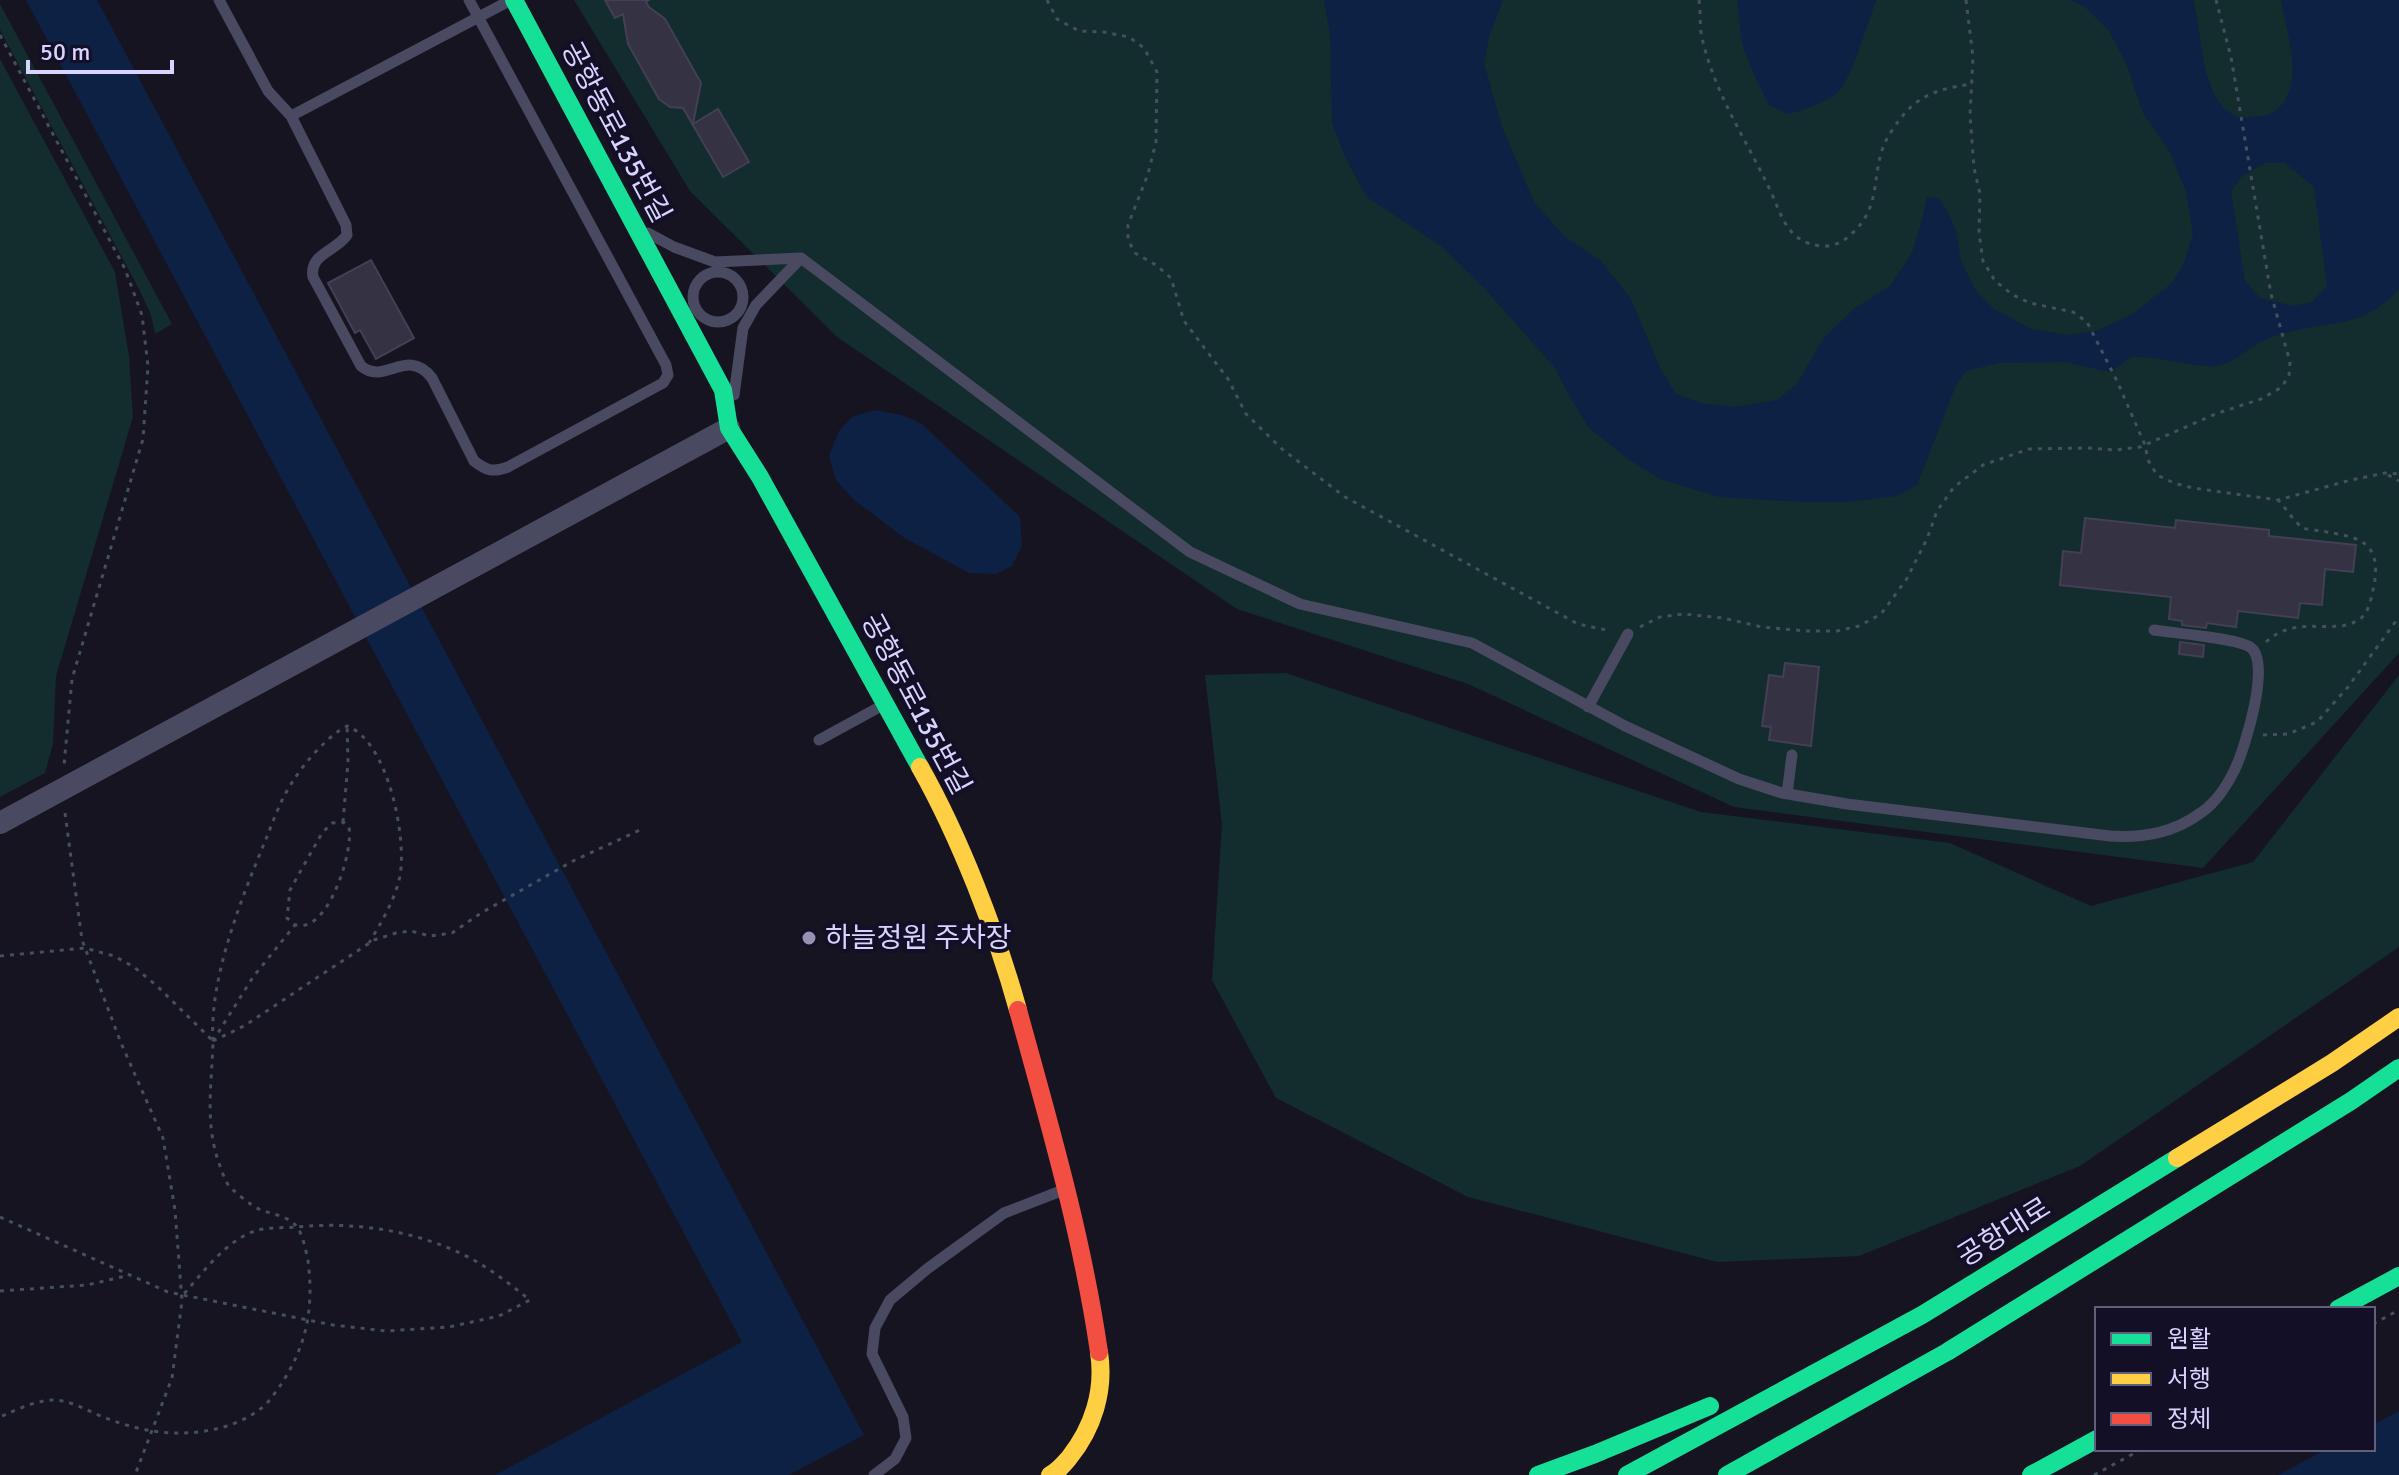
<svg xmlns="http://www.w3.org/2000/svg" width="2399" height="1475" font-family="Signika,'Noto Sans KR',sans-serif">
	<style>
		.green { fill: #132c2d }
		.water { fill: #0d2144; fill-rule: evenodd }
		.building { fill: #343243; stroke: #433f54; stroke-width: 2 }
		.lines { fill: none; stroke-linecap: round; stroke-linejoin: round }
		.path { stroke: #44505f; stroke-width: 3; stroke-dasharray: 4 6; stroke-linecap: butt }
		.lane { stroke: #4a4962; stroke-width: 11 }
		.street { stroke: #4a4962; stroke-width: 22 }
		.fast { stroke: #16e098; stroke-width: 18 }
		.slow { stroke: #ffcf43; stroke-width: 18 }
		.jam { stroke: #f24e42; stroke-width: 18 }
		.poi-dot { fill: #9591b1; stroke: #130f26; stroke-width: 3 }
		.labels { text-anchor: middle; dominant-baseline: central; stroke-width: 8; stroke-linejoin: round; paint-order: stroke }
		.street-label { font-size: 28px; fill: #d9d4ff; stroke: #130f26 }
		.poi-label { font-size: 28px; fill: #d9d4ff; stroke: #130f26; text-anchor: start }
	</style>
	<rect width="100%" height="100%" fill="#161421"/>
	<path class="green" d="M574 0H2399V653L2203 868 1734 807 1468 684 1237 609 837 337 690 191Z
		M0 4 172 324 155 334 151 315 139 289 0 30Z
		M0 59 115 272 129 356 133 417 56 676 53 744 45 773 0 797Z
		M1286 673 1701 812 1950 843 2091 906 2253 862 2399 675V947L2080 1166 1859 1256 1717 1262 1468 1197 1276 1098 1212 980 1222 825 1205 675Z"/>
	<path class="water" d="M26 0H97L864 1435 789 1475H495L742 1342Z
		M1324 0H1503L1489 37 1484 63 1502 127 1534 202 1566 238 1601 261 1631 299 1660 368 1676 394 1701 403 1735 407 1777 400 1796 385 1824 338 1855 308 1890 286 1912 253 1922 221 1927 197 1939 199 1948 212 1956 231 1961 261 1976 291 1994 309 2031 329 2068 335 2096 331 2131 315 2172 283 2184 263 2193 235 2186 192 2171 154 2143 113 2126 63 2109 31 2085 7 2070 0H2193C2202 33 2199 66 2216 97 2223 110 2235 120 2250 117 2258 116 2268 116 2274 112 2308 87 2286 33 2281 0H2399V289C2360 335 2314 318 2265 340 2249 347 2233 364 2216 366 2195 368 2144 353 2130 358 2125 361 2117 368 2110 372L2064 362 1998 363 1966 371 1956 385 1917 485 1897 496 1848 502H1803L1719 497 1660 479 1627 458 1589 428 1570 397 1555 368 1485 289 1441 246 1367 197 1345 157 1332 123 1330 34ZM2265 163H2285L2314 187 2327 286 2312 302 2293 306 2260 298 2245 281 2231 192 2241 177Z
		M1737 0H1876C1869 19 1851 80 1838 92 1824 104 1804 110 1787 114L1769 105 1756 79 1742 44Z
		M875 410 902 415 922 424 1020 517 1022 546 1012 566 996 574 969 573 903 537 853 499 836 480 829 456 839 431 852 417Z
		M2399 1411V1475H2278L2327 1449H2373V1425Z"/>
	<path class="building" d="M605 0H649L646 2 649 7 665 19 701 83 693 124 718 109 749 162 723 177 683 108 670 107 659 99 628 44 623 14 615 18Z
		M371 260 414 338 376 359 360 330 355 333 328 283Z
		M2085 518 2175 528 2176 520 2269 530V536L2356 545 2353 572 2325 569 2322 605 2300 603 2298 618 2238 611 2236 627 2207 623 2206 628 2182 625V621L2169 619 2171 597 2060 585 2063 551 2081 553Z
		M2180 642 2204 645 2203 657 2179 654Z
		M1785 663 1819 667 1811 746 1769 740 1771 727 1762 726 1769 675 1783 677Z"/>
	<g class="lines">
		<path class="path" d="M1047 0 1057 19 1079 31 1104 32 1129 37 1144 48 1157 72 1156 142 1148 174 1128 225V240L1135 253 1156 265 1171 278 1184 321 1228 379 1246 414 1282 449 1345 497 1578 624 1611 631
			M1699 0C1701 14 1699 29 1703 42 1716 96 1748 143 1771 192 1783 219 1788 242 1821 246 1831 247 1842 243 1849 236 1887 205 1867 167 1891 132 1913 97 1932 90 1971 84
			M1966 0 1973 57 1970 115 1974 168 1980 194 1979 233 1983 261 1995 281 2013 295 2030 303 2073 312 2087 322 2117 381 2145 445 2148 460 2157 475 2174 483 2193 488 2278 500 2351 480 2385 473 2399 474
			M0 35 125 269 142 315 148 366 143 439 72 679 64 765
			M2388 475 2399 481
			M1640 627 1660 617 1683 614 1723 618 1762 627 1806 631H1837L1859 626 1881 614 1906 580 1927 539 1937 511 1954 487 1983 465 2029 449 2087 448 2116 450 2140 447 2218 413 2261 399 2282 387 2289 375 2290 362 2271 294 2231 57 2216 0
			M2266 642C2297 613 2334 637 2360 619 2370 611 2371 597 2374 586 2382 541 2359 537 2321 531 2316 530 2308 530 2303 528 2294 522 2286 508 2278 500
			M2263 735 2288 734 2317 722 2348 687 2399 617
			M65 813 82 940 121 1043 163 1138 175 1210 182 1301 172 1378 135 1475
			M343 822 348 762 347 726
			M0 956 85 948 114 956 134 967 157 986 213 1041C212 1085 204 1123 220 1166 222 1171 224 1178 227 1183 231 1190 252 1206 259 1209 272 1215 288 1215 297 1227 303 1235 306 1251 308 1261 315 1314 304 1355 272 1397 262 1411 243 1421 227 1426 184 1439 144 1433 103 1417 86 1410 70 1400 52 1400 34 1401 16 1410 0 1417
			M213 1041C209 978 242 897 266 839 274 819 282 796 295 778 305 762 330 734 347 726 388 741 407 837 400 876 395 900 381 923 369 943
			M213 1041 244 1026 374 940 396 933 411 931 430 936 452 933 481 913 573 861 640 830
			M213 1041 253 977 295 925 287 918 290 890 322 833 332 823 343 822 349 827C353 850 333 915 308 924 304 926 299 925 295 925
			M0 1217 168 1292 333 1325 386 1331 449 1327 499 1316 530 1300C511 1285 492 1270 470 1258 419 1231 355 1221 297 1227 284 1228 267 1227 255 1231 225 1241 202 1274 182 1296
			M0 1291 87 1285 130 1275
			M2373 1324 2399 1310
			M2094 1475 2142 1449"/>
		<path class="lane" d="M219 0 268 91 291 116 346 225 347 235C335 252 309 254 313 277L361 366C385 386 407 346 432 378L474 461C486 470 492 473 508 467L663 383 668 375 666 365 469 0
			M291 116 511 0
			M648 233 674 247 715 262 801 258 1190 552 1300 604 1472 643 1625 726 1739 779 1782 793 1847 804 2110 836C2144 838 2174 833 2202 812 2216 802 2228 784 2235 769 2245 748 2272 661 2250 647 2236 638 2173 633 2154 630
			M693 297a25 25 0 1 1 50 0a25 25 0 1 1-50 0Z
			M734 395 743 328 756 305 801 258
			M1588 707 1628 634
			M819 740 885 704
			M1787 794 1792 755
			M874 1475 895 1459 906 1438 903 1417 872 1354 875 1328 890 1300 927 1269 1004 1213 1066 1189"/>
		<path class="street" d="M0 823 729 428"/>
		<path class="fast" d="M514 0 723 390 729 428 760 477 920 767
			M2338 1309 2399 1276
			M1056 1475 1058 1471
			M1538 1475 1595 1454 1710 1406
			M1627 1475 1922 1315 2177 1158
			M1727 1475 1947 1352 2351 1101 2399 1068
			M2031 1475 2097 1439"/>
		<path class="slow" d="M920 767C960 838 996 931 1018 1010
			M2177 1158 2332 1063 2399 1017
			M1050 1475C1058 1471 1063 1465 1069 1458 1093 1428 1105 1391 1099 1352"/>
		<path class="jam" d="M1018 1010C1049 1123 1082 1235 1099 1352"/>
	</g>
	<circle class="poi-dot" cx="809" cy="938" r="8"/>
	<g class="labels">
		<g class="street-label">
			<text transform="translate(616 132) rotate(62)">공항동로135번길</text>
			<text transform="translate(916 704) rotate(62)">공항동로135번길</text>
			<text transform="translate(2004 1232) rotate(-32)">공항대로</text>
		</g>
		<g class="poi-label">
			<text x="825" y="938">하늘정원 주차장</text>
		</g>
	</g>
	<rect x="2095" y="1307" width="280" height="144" fill="#130f26" stroke="#625e7d" stroke-width="2"/>
	<rect x="2111" y="1333" width="40" height="12" fill="#16e098" stroke="#625e7d" stroke-width="2"/>
	<text x="2167" y="1347" font-size="24" fill="#d9d4ff">원활</text>
	<rect x="2111" y="1373" width="40" height="12" fill="#ffcf43" stroke="#625e7d" stroke-width="2"/>
	<text x="2167" y="1387" font-size="24" fill="#d9d4ff">서행</text>
	<rect x="2111" y="1413" width="40" height="12" fill="#f24e42" stroke="#625e7d" stroke-width="2"/>
	<text x="2167" y="1427" font-size="24" fill="#d9d4ff">정체</text>
	<path d="M28 60v12h144v-12" fill="none" stroke="#d9d4ff" stroke-width="4"/>
	<text x="40" y="60" font-size="24" fill="#d9d4ff" stroke="#130f26" stroke-width="6" paint-order="stroke">50 m</text>
</svg>
